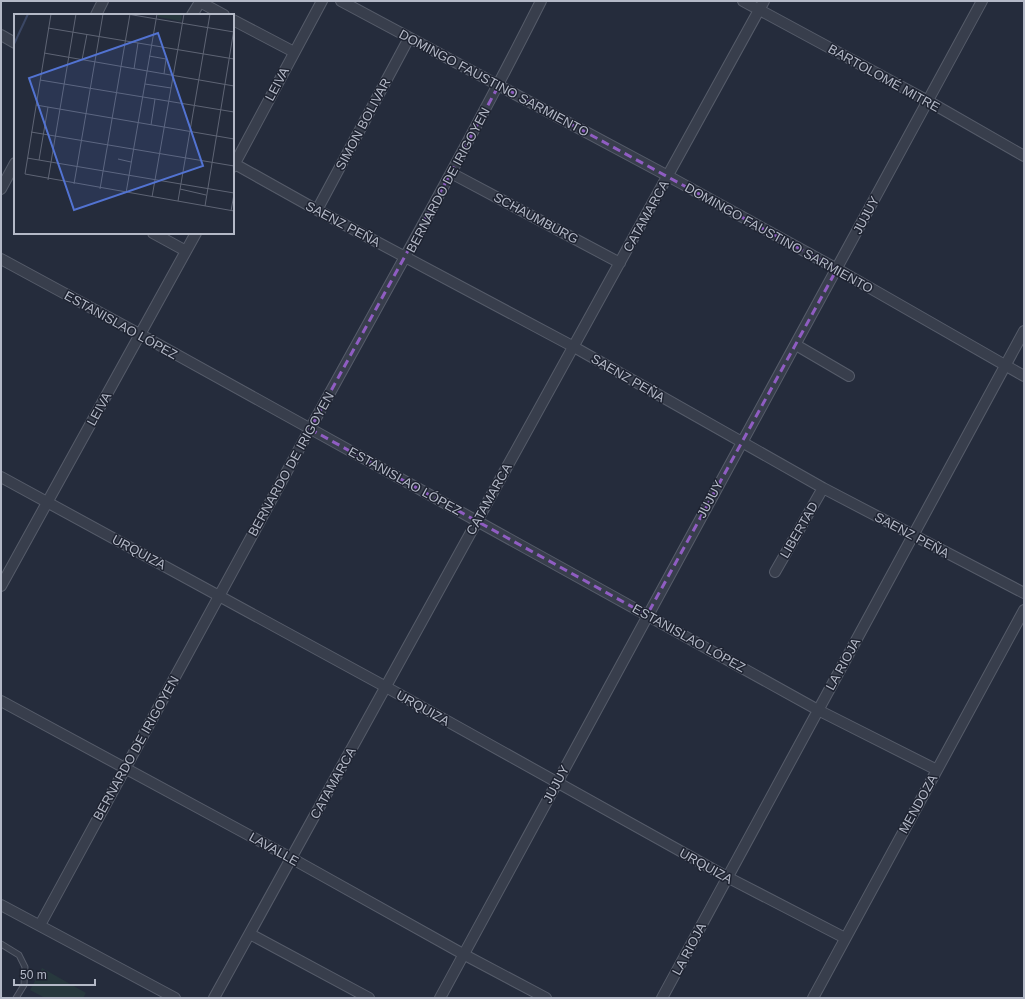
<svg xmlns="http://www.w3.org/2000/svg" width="1025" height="999" font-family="Arial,sans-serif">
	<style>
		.green { fill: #27383d }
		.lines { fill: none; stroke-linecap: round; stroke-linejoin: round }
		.service-casing { stroke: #565c6a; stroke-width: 7 }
		.minor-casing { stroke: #565c6a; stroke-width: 12 }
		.service { stroke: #383e4c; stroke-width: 5 }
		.minor { stroke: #383e4c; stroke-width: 10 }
		.marked { fill: none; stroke: #8f5dc2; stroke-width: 3; stroke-dasharray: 8 5; stroke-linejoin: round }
		.labels { text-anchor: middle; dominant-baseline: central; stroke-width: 3; stroke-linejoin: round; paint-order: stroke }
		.street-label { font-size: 13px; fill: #b4b9c7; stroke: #1e2331 }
		.inset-river { fill: none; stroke: #3b4764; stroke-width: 2 }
		.inset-road { fill: none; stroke: #5e6474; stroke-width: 1 }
		.view { fill: #5273d2; fill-opacity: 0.15; stroke: #5273d2; stroke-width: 2 }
		.inset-edge { fill: none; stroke: #b4b9c7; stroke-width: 2 }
	</style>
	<rect width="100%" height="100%" fill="#252c3c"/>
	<path class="green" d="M42 968 86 993 83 998H45L30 990Z"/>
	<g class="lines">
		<g class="service-casing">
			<path id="service" d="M1 944 19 955 25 967 24 985 16 998"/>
		</g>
		<g class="minor-casing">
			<path id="minor" d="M341 1 668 176 837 269 1024 376
				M743 1 928 101 1024 156
				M96 15 103 1
				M192 15 200 2 224 15
				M233 20 294 52
				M1 35 15 43
				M233 163 317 210 574 347 823 488 1024 593
				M233 167 322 1
				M451 173 620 263
				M1 189 15 163
				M317 210 409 38
				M153 233 186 251
				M1 259 143 336 818 710 937 770
				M796 345 849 376
				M1 477 386 687 727 877 845 938
				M775 572 823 488
				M1 586 196 233
				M1 701 291 858 463 954 546 998
				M1 905 175 998
				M40 925C130 760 219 594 310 429 388 287 468 146 541 1
				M250 934 369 998
				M214 998 764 1
				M440 998 982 1
				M662 998 1024 331
				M813 998 1024 610"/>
		</g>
		<use href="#service" class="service"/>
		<use href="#minor" class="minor"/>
	</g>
	<path class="marked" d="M499 85 837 269 647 615 310 429Z"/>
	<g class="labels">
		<g class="street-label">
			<text transform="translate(884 78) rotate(29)">BARTOLOMÉ MITRE</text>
			<text transform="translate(494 83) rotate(28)">DOMINGO FAUSTINO SARMIENTO</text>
			<text transform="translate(277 84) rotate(-62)">LEIVA</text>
			<text transform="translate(363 124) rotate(-62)">SIMON BOLIVAR</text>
			<text transform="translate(448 180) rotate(-62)">BERNARDO DE IRIGOYEN</text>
			<text transform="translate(866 215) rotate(-62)">JUJUY</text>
			<text transform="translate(646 216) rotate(-61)">CATAMARCA</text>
			<text transform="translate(536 218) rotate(28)">SCHAUMBURG</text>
			<text transform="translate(343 224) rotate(28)">SAENZ PEÑA</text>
			<text transform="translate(779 238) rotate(29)">DOMINGO FAUSTINO SARMIENTO</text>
			<text transform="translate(121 325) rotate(29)">ESTANISLAO LÓPEZ</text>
			<text transform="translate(628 378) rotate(30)">SAENZ PEÑA</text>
			<text transform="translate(99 409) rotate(-61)">LEIVA</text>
			<text transform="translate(291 464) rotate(-61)">BERNARDO DE IRIGOYEN</text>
			<text transform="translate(405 481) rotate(29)">ESTANISLAO LÓPEZ</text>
			<text transform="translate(489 499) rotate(-61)">CATAMARCA</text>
			<text transform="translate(710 499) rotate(-62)">JUJUY</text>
			<text transform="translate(799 530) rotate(-60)">LIBERTAD</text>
			<text transform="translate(912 535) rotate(28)">SAENZ PEÑA</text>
			<text transform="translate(139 552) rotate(28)">URQUIZA</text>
			<text transform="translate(689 638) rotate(29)">ESTANISLAO LÓPEZ</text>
			<text transform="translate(843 664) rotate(-61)">LA RIOJA</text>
			<text transform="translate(423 708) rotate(29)">URQUIZA</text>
			<text transform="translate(136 748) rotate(-61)">BERNARDO DE IRIGOYEN</text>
			<text transform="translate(333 783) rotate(-61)">CATAMARCA</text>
			<text transform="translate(556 784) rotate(-62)">JUJUY</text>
			<text transform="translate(918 804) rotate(-61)">MENDOZA</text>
			<text transform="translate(274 849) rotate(29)">LAVALLE</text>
			<text transform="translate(706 866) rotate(29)">URQUIZA</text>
			<text transform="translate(689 949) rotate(-62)">LA RIOJA</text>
		</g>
	</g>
	<g transform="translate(14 14)">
		<rect width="220" height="220" fill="#252c3c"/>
		<path d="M144 0H168L167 7 144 3Z" fill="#27383d"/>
		<path class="inset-river" d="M0 30 14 0"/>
		<path class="inset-road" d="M37 0 11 160 220 197M113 0 220 18M34 14 220 45M30 39 220 72M135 42 152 45 150 60M68 46 73 20M120 55 124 29M26 66 220 98M131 70 157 74M22 91 220 125M137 111 141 85M17 118 220 152M13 144 220 179M104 145 117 148M25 146 34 93M34 166 62 0M60 170 89 0M86 175 116 0M166 175 192 181M112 179 143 0M138 183 170 0M164 187 196 0M191 192 220 15M217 197 220 180"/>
		<path class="view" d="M144 19 189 152 60 196 15 64Z"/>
		<rect width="220" height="220" class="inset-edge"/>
	</g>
	<rect width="1025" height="999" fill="none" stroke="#b4b9c7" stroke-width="4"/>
	<path d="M14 979v6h81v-6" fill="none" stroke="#b4b9c7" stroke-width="2"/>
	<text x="20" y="979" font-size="12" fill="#b4b9c7" stroke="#1e2331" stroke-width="3" paint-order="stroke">50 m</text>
</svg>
